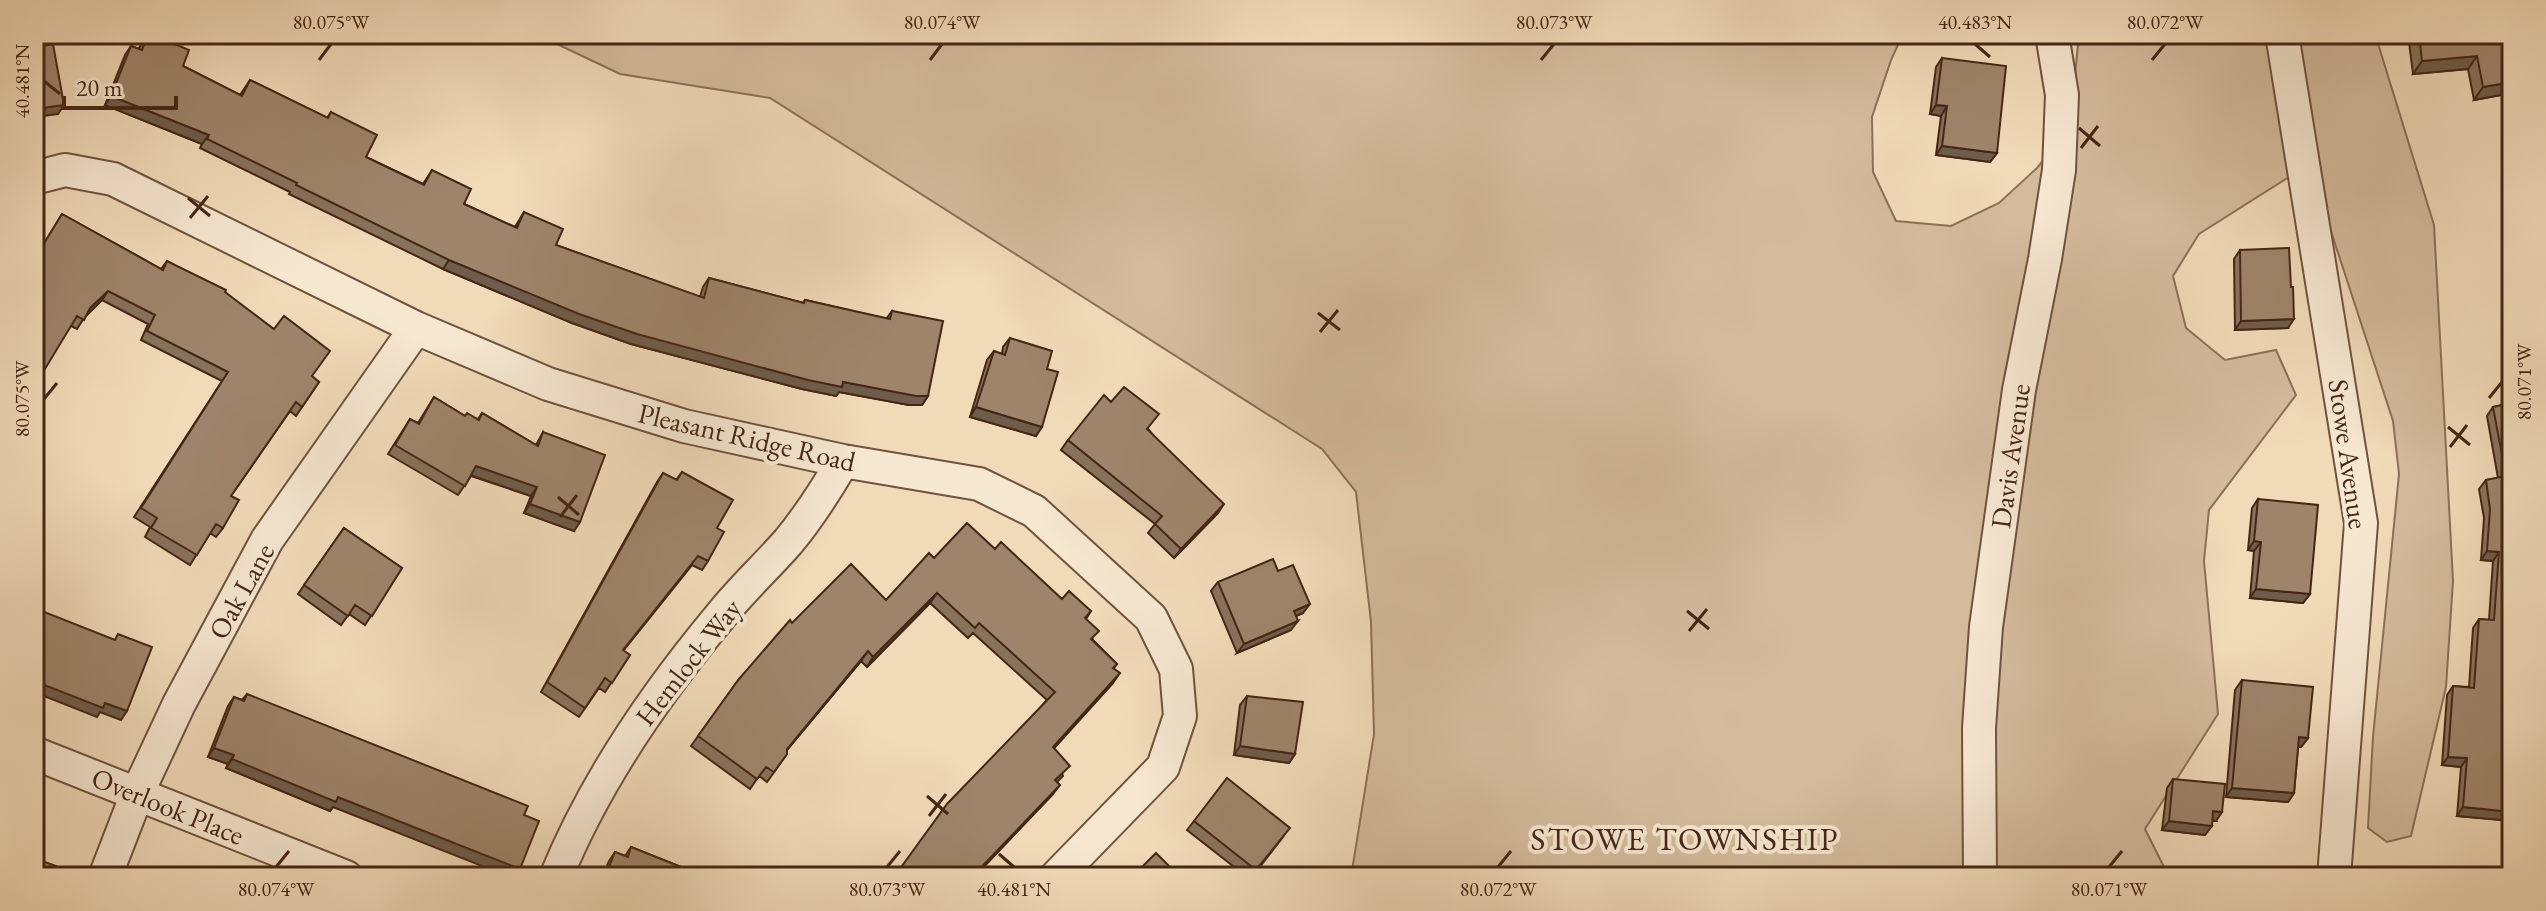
<svg xmlns="http://www.w3.org/2000/svg" width="2546" height="911" font-family="'EB Garamond',serif">
	<style>
		.green { fill: #d4bb9c; stroke: #8c7058; stroke-width: 2 }
		.lines { fill: none; stroke-linecap: round; stroke-linejoin: round }
		.street-casing { stroke: #70533e; stroke-width: 36 }
		.street { stroke: #f6e7d1; stroke-width: 32 }
		.wall { fill: #88725b; stroke: #452615; stroke-width: 2 }
		.shaded-wall { fill: #6f5c4a; stroke: #452615; stroke-width: 2 }
		.building { fill: #9e846a; stroke: #452615; stroke-width: 2 }
		.ticks { fill: none; stroke: #452615; stroke-width: 3 }
		.labels { text-anchor: middle; dominant-baseline: central; stroke-width: 8; stroke-linejoin: round; paint-order: stroke }
		.street-label { font-size: 28px; fill: #452615; stroke: #f6e7d1 }
		.quarter-label { font-size: 32px; letter-spacing: 2px; fill: #452615; stroke: #f6e7d1 }
		.neatline { fill: none; stroke: #452615; stroke-width: 3 }
		.ticks-label { font-size: 20px; text-anchor: middle; fill: #452615 }
	</style>
	<rect width="100%" height="100%" fill="#f1dab8"/>
	<filter id="stains"><feTurbulence type="fractalNoise" baseFrequency=".0025" numOctaves="4"/><feColorMatrix values="0 0 0 0 .2 0 0 0 0 .09 0 0 0 0 .02 0 0 0 .5 -.17"/></filter>
	<radialGradient id="worn" r=".72"><stop offset=".6" stop-color="#630" stop-opacity="0"/><stop offset="1" stop-color="#630" stop-opacity=".3"/></radialGradient>
	<path class="green" d="M536 34H1903L1891 60 1872 117 1873 172 1896 221 1951 226 1999 203 2037 168 2070 127 2079 34H2375L2434 225 2453 581 2446 687 2411 836 2387 842 2368 828 2373 737 2399 474 2393 421 2325 213 2289 177 2199 234 2173 276 2186 328 2225 360 2276 350 2296 395 2209 510 2204 561 2218 714 2145 829 2169 877H1351L1374 734 1371 622 1356 492 1322 449 770 98 620 74Z"/>
	<g class="lines">
		<g class="street-casing">
			<path id="street" d="M2282 34 2361 523 2334 877
				M34 178 65 170 113 179 416 328 548 384 684 426 843 461 979 484 1034 511 1151 618 1176 669 1180 716 1163 767 1056 877
				M34 753 346 877
				M105 877 137 794 179 704 267 540 416 328
				M556 877C595 781 656 693 722 614 742 589 766 567 788 542 809 517 826 490 843 461
				M1980 877 1979 728 1986 627 2019 390 2045 259 2059 170 2062 95 2052 34"/>
		</g>
		<use href="#street" class="street"/>
	</g>
	<path class="wall" d="M147 34 183 66 240 95 250 80 327 118 331 112 366 157 423 184 432 170 464 204 515 227 524 212 556 245 700 297 703 287 709 278 803 303 805 300 886 319 892 311 928 396 922 405H909L839 392 836 396 802 389 631 344 572 323 443 269 289 194 290 192 200 148 202 144 105 105 125 55 131 46 139 49 142 42Z
		M2408 34H2488L2490 43 2512 39V93L2474 100 2468 69 2413 74Z
		M1942 58 1997 153 1990 162 1936 155 1941 116 1930 114 1936 67Z
		M62 214 161 269 167 261 225 292 312 377 319 382 296 416 290 411 231 496 223 528 216 537 210 533 190 565 145 537 150 527 134 517 222 381 141 340 148 324 102 300 86 315 77 329 71 326 40 250Z
		M2240 250 2288 328 2235 330 2234 259Z
		M1010 338 1047 369 1036 436 970 417 987 360 994 351 1002 354 1003 347Z
		M434 397 465 416 478 419 482 413 536 445 543 432 574 531 524 513 531 496 471 476 458 495 388 454 410 419 418 423Z
		M2512 403V821L2457 816 2461 767 2442 765 2447 695 2453 686 2469 687 2473 628 2479 619 2489 620 2493 561 2481 560 2484 518 2479 489 2486 480 2498 478 2487 416 2493 407Z
		M1148 429 1218 513 1174 558 1148 533 1155 524 1061 450 1068 440Z
		M682 472 717 528 708 561 702 570 692 565 623 651 630 655 605 692 599 688 579 717 541 692 657 482 663 473 676 480Z
		M2258 499 2310 594 2303 603 2250 598 2254 551 2248 550 2252 508Z
		M344 528 402 568 365 625 349 614 341 625 298 594Z
		M995 549 1062 599 1091 611 1086 619 1093 640 1117 664 1114 668 1113 683 1054 748 1063 776 1057 782 1053 794 974 877H894L1047 700 973 633 968 638 930 603 867 667 861 661 787 750V754L767 782 759 776 750 789 691 746 739 679 792 623 886 600 934 558Z
		M1278 571 1303 613 1296 616 1291 630 1237 653 1211 591 1218 582Z
		M2242 680 2308 738 2301 747H2298L2294 793 2288 802 2226 797 2235 690Z
		M247 694 333 807 330 811 226 768 228 764 208 757 228 706 234 697 242 700Z
		M1247 696 1295 754 1289 763 1234 755 1240 705Z
		M2173 779 2216 821H2212L2205 835 2162 830 2167 788Z
		M1194 821 1283 837 1252 877H1247L1187 830Z
		M631 847 706 877H602L609 861 615 852 625 856Z"/>
	<path class="shaded-wall" d="M2477 56 2468 69 2413 74 2422 61Z
		M2512 82V93L2474 100 2483 87Z
		M111 96 209 135 202 144 105 105Z
		M64 105 58 114 34 117V109Z
		M1936 105 1947 106 1941 116 1930 114Z
		M1942 146 1997 153 1990 162 1936 155Z
		M449 260 843 382 928 396 922 405H909L839 392 836 396 802 389 631 344 572 323 443 269Z
		M108 291 102 300 84 318 90 308Z
		M2294 319 2288 328 2235 330 2241 321Z
		M976 407 1042 427 1036 436 970 417Z
		M476 466 537 487 531 496 470 475Z
		M530 504 580 522 574 531 524 513Z
		M1224 504 1218 513 1174 558 1181 549Z
		M2254 541 2261 542 2254 551 2248 550Z
		M2487 551 2499 552 2493 561 2481 560Z
		M2256 589 2310 594 2303 603 2250 598Z
		M937 593 930 603 867 667 873 657Z
		M1310 604 1303 613 1287 620 1294 611Z
		M1298 621 1291 630 1237 653 1244 644Z
		M868 651 861 661 780 758 787 749Z
		M1120 673 1113 683 1046 757 1053 747Z
		M34 681 105 703 127 711 121 720 100 712 97 717 34 692Z
		M2299 737 2308 738 2301 747 2292 746Z
		M1240 746 1295 754 1289 763 1234 755Z
		M214 748 234 755 228 764 208 757Z
		M2448 757 2467 758 2461 767 2442 765Z
		M232 759 338 797 520 869 515 877H510L333 807 330 811 226 768Z
		M1060 785 1053 794 974 877H972Z
		M2232 788 2294 793 2288 802 2226 797Z
		M2463 807 2512 812V821L2457 816Z
		M2213 811 2222 812 2216 821H2206Z
		M2169 821 2212 826 2205 835 2162 830Z"/>
	<path class="building" d="M148 34H151L189 50 183 66 242 96 250 80 328 118 331 112 377 135 366 157 424 185 432 170 471 189 464 204 517 228 524 212 563 229 556 245 704 298 709 278 804 303 805 300 890 319 892 311 943 321 928 396H916L843 382 842 387 808 380 637 334 579 314 449 260 296 185 297 183 207 139 209 135 111 96 131 46 142 50Z
		M2419 34H2488L2490 43 2512 39V82L2483 87 2477 56 2422 61Z
		M53 44 64 105 34 109V48Z
		M1942 58 2006 66 1997 153 1942 146 1947 106 1936 105Z
		M62 214 163 270 167 261 226 290 225 292 274 329 284 316 330 351 312 376 319 382 302 407 296 402 231 496 239 500 223 528 216 524 197 555 151 528 157 518 141 508 228 372 147 331 155 315 108 291 90 308 84 320 77 316 34 387V247L40 250Z
		M2289 248 2291 287H2293L2294 319 2241 321 2240 250Z
		M1010 338 1052 351 1047 369 1058 372 1042 427 976 407 994 351 1005 355Z
		M1124 387 1159 414 1147 429 1224 504 1181 549 1155 524 1162 516 1068 440 1104 395 1111 402Z
		M434 397 465 416 467 413 479 420 482 413 538 446 543 432 605 455 580 522 530 504 537 487 476 466 465 486 395 445 410 419 419 424Z
		M2512 403V812L2463 807 2467 758 2448 757 2453 686 2474 688 2479 619 2494 620 2499 552 2487 551 2490 509 2486 480 2506 476 2493 407Z
		M682 472 733 500 717 528 724 532 708 561 698 556 623 650 630 655 612 683 605 678 585 708 547 682 663 473 677 480Z
		M2258 499 2318 505 2310 594 2256 589 2261 542 2254 541Z
		M967 523 995 549 1001 542 1062 599 1069 591 1091 611 1085 618 1099 631 1091 639 1117 664 1113 668 1120 673 1053 747 1070 766 1055 780 1060 785 972 877H894L947 804 1055 692 979 623 975 628 937 593 873 657 868 651 787 749V754L774 772 766 767 757 779 698 736 739 679 790 620 792 623 851 564 886 600 929 553 934 558Z
		M344 528 402 568 372 616 355 605 348 616 304 585Z
		M1273 559 1278 571 1293 565 1310 604 1294 611 1298 621 1244 644 1218 582Z
		M34 608 115 640 118 634 152 647 127 711 105 703 103 708 34 681Z
		M2242 680 2313 687 2308 738 2299 737 2294 793 2232 788Z
		M247 694 528 806 524 815 539 821 520 869 338 797 336 802 232 759 234 755 214 748 234 697 244 701Z
		M1247 696 1303 702 1295 754 1240 746Z
		M1227 778 1290 828 1256 870 1194 821Z
		M2173 779 2225 784 2222 812 2213 811 2212 826 2169 821Z
		M631 847 706 877H605L615 852 628 857Z
		M1156 853 1180 877H1132Z
		M34 858 56 866 51 877H34Z"/>
	<path class="ticks" d="M1975 44 1990 57M319 60 331 44M930 60 942 44M1541 60 1554 44M2152 60 2165 44M44 81 60 94M2079 128 2100 146M2081 148 2098 126M188 198 210 216M190 218 208 196M1318 313 1340 330M1320 332 1338 310M2489 398 2502 382M44 399 57 383M2448 427 2470 445M2450 447 2467 425M558 497 579 515M560 517 577 495M1687 611 1709 629M1689 631 1707 609M927 796 948 814M929 816 946 794M999 854 1014 867M276 867 289 851M887 867 900 851M1498 867 1511 851M2109 867 2122 851"/>
	<g class="labels">
		<g class="street-label">
			<text transform="translate(747 437) rotate(13)">Pleasant Ridge Road</text>
			<text transform="translate(2349 454) rotate(82)">Stowe Avenue</text>
			<text transform="translate(2010 456) rotate(-82)">Davis Avenue</text>
			<text transform="translate(241 591) rotate(-61)">Oak Lane</text>
			<text transform="translate(688 662) rotate(-52)">Hemlock Way</text>
			<text transform="translate(168 806) rotate(22)">Overlook Place</text>
		</g>
		<g class="quarter-label">
			<text x="1685" y="839">STOWE TOWNSHIP</text>
		</g>
	</g>
	<rect width="2546" height="911" fill="none" stroke="#f1dab8" stroke-width="88"/>
	<path d="M64 96v12h112v-12" fill="none" stroke="#452615" stroke-width="4"/>
	<text x="76" y="96" font-size="24" fill="#452615" stroke="#f6e7d1" stroke-width="6" paint-order="stroke">20 m</text>
	<rect x="44" y="44" width="2458" height="823" class="neatline"/>
	<g class="ticks-label">
		<text x="331" y="29">80.075°W</text>
		<text x="942" y="29">80.074°W</text>
		<text x="1554" y="29">80.073°W</text>
		<text x="1975" y="29">40.483°N</text>
		<text x="2165" y="29">80.072°W</text>
		<text transform="translate(22 81) rotate(-90)" y="7">40.481°N</text>
		<text transform="translate(2524 382) rotate(-90)" y="7">80.071°W</text>
		<text transform="translate(22 399) rotate(-90)" y="7">80.075°W</text>
		<text x="276" y="896">80.074°W</text>
		<text x="887" y="896">80.073°W</text>
		<text x="1014" y="896">40.481°N</text>
		<text x="1498" y="896">80.072°W</text>
		<text x="2109" y="896">80.071°W</text>
	</g>
	<rect width="100%" height="100%" filter="url(#stains)"/>
	<rect width="100%" height="100%" fill="url(#worn)"/>
</svg>
